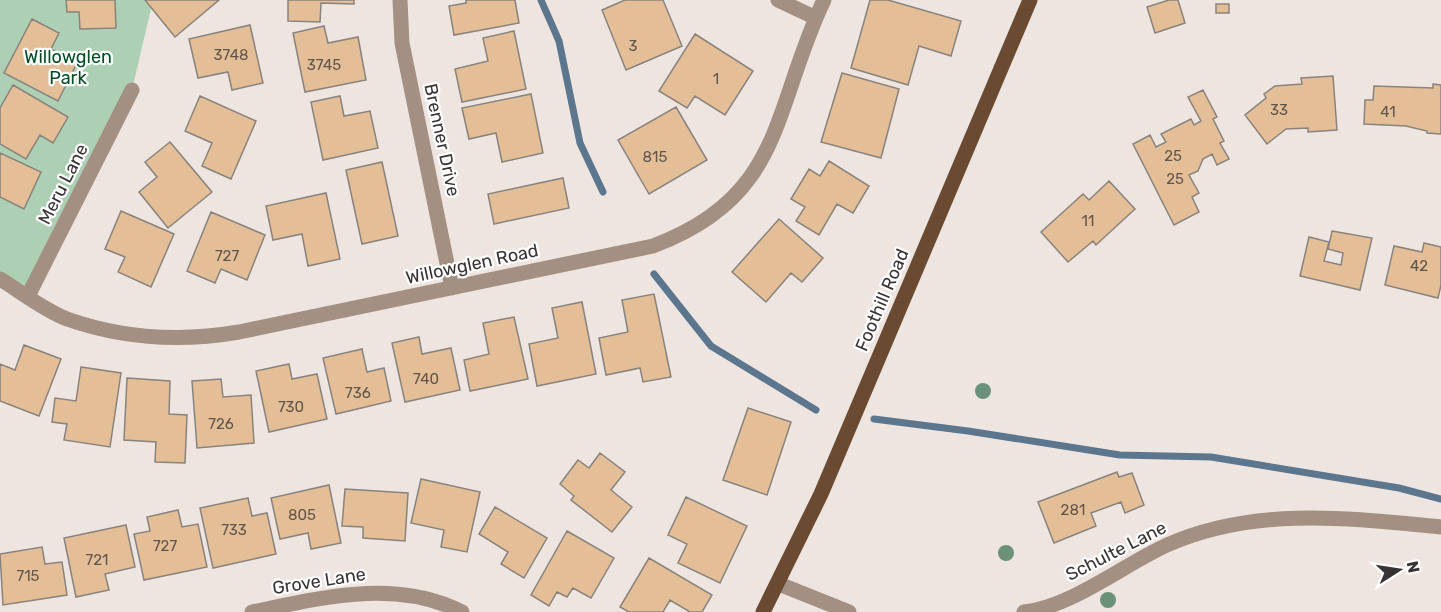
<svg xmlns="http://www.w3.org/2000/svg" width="1441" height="612" font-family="Rubik,sans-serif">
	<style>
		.green { fill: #add0b5 }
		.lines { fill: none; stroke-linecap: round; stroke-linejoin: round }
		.stream { stroke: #5c768e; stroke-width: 7 }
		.building { fill: #e4be96; stroke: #89837d; stroke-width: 1.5 }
		.minor { stroke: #a49083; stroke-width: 15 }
		.major { stroke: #6a4a31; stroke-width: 15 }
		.tree { fill: #6b9278 }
		.labels { text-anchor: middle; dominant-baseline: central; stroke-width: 4.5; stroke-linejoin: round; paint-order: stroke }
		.number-label { font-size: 15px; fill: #62564b }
		.park-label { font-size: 18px; fill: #004e23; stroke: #fff }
		.street-label { font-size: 18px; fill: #373332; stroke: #fff }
	</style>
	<rect width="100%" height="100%" fill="#eee5e1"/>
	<path class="green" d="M0 0H153L132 90 28 296 0 279Z"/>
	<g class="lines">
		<path class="stream" d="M541 0 559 41 580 143 603 192
			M654 274 711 346 816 410
			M874 419 968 431 1120 455 1211 457 1399 488 1441 499"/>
	</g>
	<path class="building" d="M66 0H115L116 28 80 29 79 12H67Z
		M145 0H219L175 37Z
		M288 0H354V4L321 3 320 22 288 21Z
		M466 0H515L519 23 454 35 449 6 466 3Z
		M625 0H663L682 46 626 70 602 10Z
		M870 0H888L961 21 951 56 919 46 908 85 851 68Z
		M1169 0H1178L1185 23 1155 33 1147 7Z
		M1216 4H1229V13H1216Z
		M32 19 59 33 51 49 77 63 58 101 4 73Z
		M250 25 263 83 232 90 228 72 198 78 189 39Z
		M324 26 328 43 358 37 366 80 305 92 293 33Z
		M514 31 526 89 462 102 455 69 488 61 483 38Z
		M695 34 753 71 725 115 695 96 687 108 659 91Z
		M842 73 899 89 881 158 821 142Z
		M1333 76 1337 130 1308 132V128L1286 129 1267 144 1245 115 1266 98 1264 94 1275 86 1302 84 1301 78Z
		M1433 84 1441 85V134L1427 133V131L1406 126 1364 124 1365 100H1373L1374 86 1433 88Z
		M13 85 68 117 53 143 40 135 26 159 0 144V108Z
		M1203 90 1217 117 1213 119 1224 141 1220 143 1229 159 1217 165 1212 154 1203 159 1198 171 1189 175 1199 193 1192 197 1199 212 1174 225 1133 144 1150 135 1156 147 1166 142 1161 134 1191 119 1194 125 1201 121 1188 97Z
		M531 94 543 153 502 162 496 133 469 139 462 108Z
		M200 96 256 121 231 179 202 166 212 143 185 131Z
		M340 96 344 116 370 111 378 148 323 160 311 102Z
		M676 107 707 160 649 194 618 140Z
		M170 142 212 192 168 228 139 192 157 177 145 162Z
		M0 153 41 172 24 209 0 197Z
		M829 161 869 186 853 213 837 204 819 235 796 221 805 207 791 199 809 169 820 176Z
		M382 162 398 236 362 244 346 170Z
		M563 178 569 208 494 224 488 194Z
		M1109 181 1135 209 1096 245 1093 241 1068 262 1041 232 1083 194 1089 200Z
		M326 193 340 259 308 266 302 234 273 240 266 206Z
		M121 211 174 234 151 287 118 272 125 257 105 249Z
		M211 212 265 235 247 280 221 269 215 283 187 271Z
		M779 219 823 258 802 282 791 273 766 302 732 272Z
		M1332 231 1372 238 1360 290 1300 276 1309 237 1329 242 1324 261 1341 265 1343 253 1328 249Z
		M1424 243 1441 247V285L1438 298 1385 285 1394 246 1422 252Z
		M654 294 671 377 643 382 640 368 606 375 599 338 628 332 622 300Z
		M582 302 596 374 537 386 529 344 558 338 552 308Z
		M514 317 528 379 470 391 464 360 489 354 483 323Z
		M419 337 422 354 451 348 460 390 405 402 392 343Z
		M24 345 61 359 39 416 0 401V364L15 370Z
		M362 349 367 372 384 368 391 401 336 414 323 358Z
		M289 364 292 379 317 374 327 419 269 432 256 371Z
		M81 367 121 373 110 447 64 440 67 424 52 422 55 398 76 401Z
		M127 378 170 381 169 414 187 415 185 463 155 462 156 442 124 440Z
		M221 379 223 397 251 395 254 443 197 448 192 381Z
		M748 408 791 422 767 495 723 480Z
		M600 453 625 472 611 490 632 507 612 532 571 500 574 496 560 484 578 460 589 468Z
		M1117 472 1119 477 1132 473 1144 505 1125 513 1121 502 1091 513 1096 526 1054 543 1038 502Z
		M421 479 480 492 467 552 441 547 444 530 411 523Z
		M329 485 341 543 311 549 308 533 280 539 271 498Z
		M345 489 408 493 405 541 363 538V527L342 526Z
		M686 497 747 526 720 583 678 563 687 544 668 535Z
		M248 498 252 516 267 513 276 554 213 568 200 508Z
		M495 507 547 538 524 578 501 564 508 552 479 534Z
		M178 510 182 527 198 524 207 567 144 580 134 534 150 531 147 517Z
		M126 525 135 567 105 574 109 590 76 597 64 538Z
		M567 531 614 558 591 598 573 588 567 597 557 592 549 606 531 595Z
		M42 547 45 564 62 562 67 595 3 605 0 554Z
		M649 558 712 595 702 612H690L670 600 663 612H629L620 607Z"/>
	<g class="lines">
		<path class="minor" d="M400 0 402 43 452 288
			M778 0 816 18
			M0 279C21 292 44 310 67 319 124 339 181 342 239 332L653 246C785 197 772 109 824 0
			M28 296 132 90
			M779 584 849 612
			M252 612C321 598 395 578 462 612
			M1024 612C1071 607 1123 565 1167 545 1255 506 1349 518 1441 527"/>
		<path class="major" d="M763 612 821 494 1030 0"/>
	</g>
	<g class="tree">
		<circle cx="983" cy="391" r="8"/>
		<circle cx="1006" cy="553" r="8"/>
		<circle cx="1108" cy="600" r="8"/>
	</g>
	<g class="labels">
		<g class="number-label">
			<text x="633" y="46">3</text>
			<text x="231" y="55">3748</text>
			<text x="324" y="65">3745</text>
			<text x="716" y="79">1</text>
			<text x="1279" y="110">33</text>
			<text x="1388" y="112">41</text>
			<text x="1173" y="156">25</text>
			<text x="655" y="157">815</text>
			<text x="1175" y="179">25</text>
			<text x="1088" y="221">11</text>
			<text x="227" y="256">727</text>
			<text x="1419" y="266">42</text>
			<text x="426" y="379">740</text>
			<text x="358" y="393">736</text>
			<text x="291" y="407">730</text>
			<text x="221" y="424">726</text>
			<text x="1073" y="510">281</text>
			<text x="302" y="515">805</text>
			<text x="234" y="530">733</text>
			<text x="165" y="546">727</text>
			<text x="97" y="560">721</text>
			<text x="28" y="576">715</text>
		</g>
		<g class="park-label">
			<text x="68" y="57">Willowglen<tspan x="68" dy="21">Park</tspan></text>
		</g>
		<g class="street-label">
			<text transform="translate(442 140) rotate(78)">Brenner Drive</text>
			<text transform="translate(63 184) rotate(-63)">Meru Lane</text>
			<text transform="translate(472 264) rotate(-12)">Willowglen Road</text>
			<text transform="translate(882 300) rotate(-67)">Foothill Road</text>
			<text transform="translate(1116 551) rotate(-27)">Schulte Lane</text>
			<text transform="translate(319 581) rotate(-9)">Grove Lane</text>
		</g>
	</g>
	<g transform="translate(1399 570) rotate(78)" stroke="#ffffff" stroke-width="4.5" paint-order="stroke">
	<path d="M0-4.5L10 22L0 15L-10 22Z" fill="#373332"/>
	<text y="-9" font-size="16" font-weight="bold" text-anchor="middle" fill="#373332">N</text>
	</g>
</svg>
